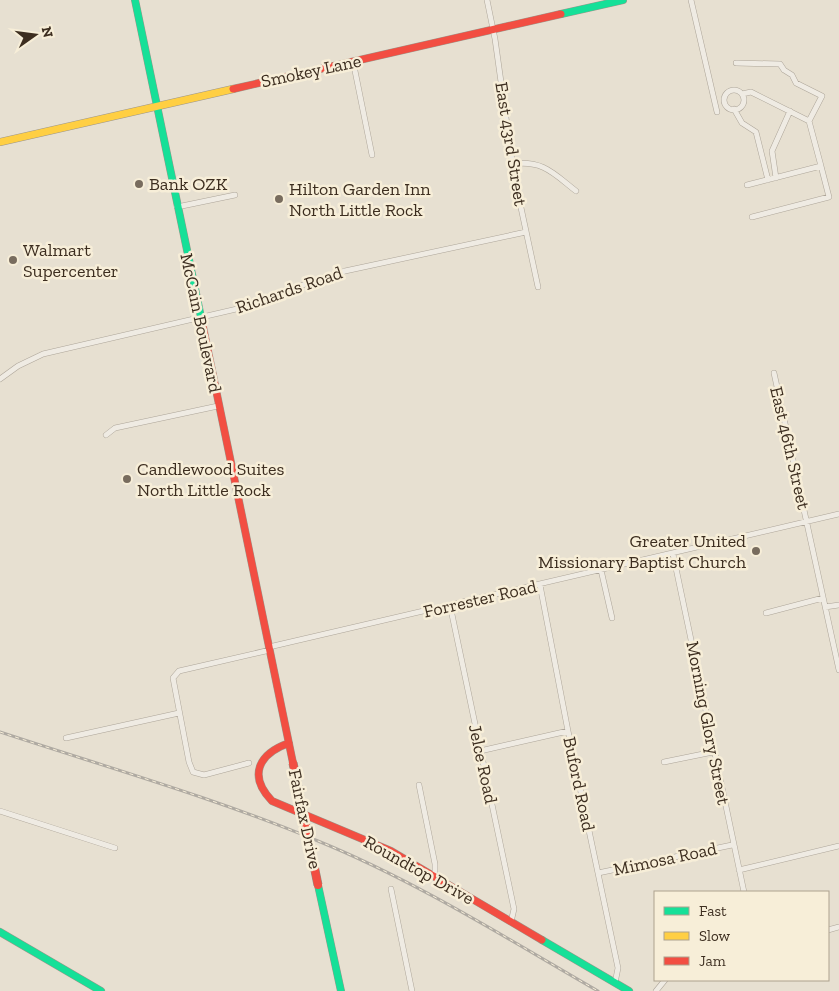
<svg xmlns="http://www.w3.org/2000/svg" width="839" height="991" font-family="'Zilla Slab',serif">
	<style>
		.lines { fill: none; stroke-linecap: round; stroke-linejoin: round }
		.street-casing { stroke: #ada599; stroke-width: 6 }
		.fast-casing { stroke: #9c958a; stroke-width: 8 }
		.slow-casing { stroke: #9c958a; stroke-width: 8 }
		.jam-casing { stroke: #9c958a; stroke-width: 8 }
		.street { stroke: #efebe3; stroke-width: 5 }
		.fast { stroke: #16e098; stroke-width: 7 }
		.slow { stroke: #ffcf43; stroke-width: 7 }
		.jam { stroke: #f24e42; stroke-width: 7 }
		.rail-casing { stroke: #afaaa2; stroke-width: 3 }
		.rail { stroke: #f7eed8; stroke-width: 1; stroke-dasharray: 4; stroke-linecap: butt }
		.jam-bridge-casing { stroke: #928b80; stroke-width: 9; stroke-linecap: butt }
		.jam-bridge { stroke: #f24e42; stroke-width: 8 }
		.poi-dot { fill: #786c5e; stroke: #f7eed8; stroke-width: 2 }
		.labels { text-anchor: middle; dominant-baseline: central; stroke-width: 5; stroke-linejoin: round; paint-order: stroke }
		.street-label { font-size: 18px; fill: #3d2e20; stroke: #f7eed8 }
		.poi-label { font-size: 18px; fill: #3d2e20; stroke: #f7eed8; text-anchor: start }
	</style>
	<rect width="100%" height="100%" fill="#e7e0d1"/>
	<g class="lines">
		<g class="street-casing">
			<path id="street" d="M487 0 495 39 514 175 538 287
				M691 0 717 112
				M353 61 372 155
				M736 63 780 64 784 70 792 75 796 83 822 96 809 121 751 92 742 94
				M724 100a10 10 0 1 1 20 0a10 10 0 1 1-20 0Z
				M734 109 742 123 756 132 768 180
				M512 164C543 160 553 173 576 191
				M776 178 772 151 790 111
				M747 185 821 166 809 121
				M177 207 235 195
				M752 217 829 197 821 166
				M774 373 839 670
				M0 379 18 366 43 354 258 304 310 282 345 271 526 232
				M106 435 115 428 218 406
				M673 554 744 892
				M601 570 612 618
				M540 585 568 731 618 968 615 983
				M450 605 514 909 511 922
				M825 607 839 605
				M766 613 823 598
				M269 647 839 514
				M66 738 179 713
				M480 751 568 731
				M664 762 713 752
				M249 763 204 775 193 772 189 762 173 678 179 671 270 650
				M419 785 435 864V878
				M0 811 115 848
				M739 870 839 846
				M598 873 732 845
				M391 889 412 991
				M828 930 839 927
				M656 991 665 980"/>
		</g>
		<g class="fast-casing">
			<path id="fast" d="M135 0 202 322
				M561 14 623 0
				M318 885 341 991
				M0 932 101 991
				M542 940 629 991"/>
		</g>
		<g class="slow-casing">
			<path id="slow" d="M0 142 233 89"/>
		</g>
		<g class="jam-casing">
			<path id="jam" d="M233 89 561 14
				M202 322 293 763
				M289 743C258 754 248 776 272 801L391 851 542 940"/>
		</g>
		<use href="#street" class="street"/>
		<use href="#fast" class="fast"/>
		<use href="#slow" class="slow"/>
		<use href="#jam" class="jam"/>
		<g class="rail-casing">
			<path id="rail" d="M0 732C106 767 215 798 318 841 416 881 506 938 598 991"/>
		</g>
		<use href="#rail" class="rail"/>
		<g class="jam-bridge-casing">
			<path id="jam-bridge" d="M293 763 318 885"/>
		</g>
		<use href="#jam-bridge" class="jam-bridge"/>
	</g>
	<g class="poi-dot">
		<circle cx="139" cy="184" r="5"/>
		<circle cx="279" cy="199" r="5"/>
		<circle cx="13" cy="260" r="5"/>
		<circle cx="127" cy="479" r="5"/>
		<circle cx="756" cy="551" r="5"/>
	</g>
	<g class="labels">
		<g class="street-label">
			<text transform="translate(311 71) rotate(-12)">Smokey Lane</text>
			<text transform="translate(511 144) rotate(81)">East 43rd Street</text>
			<text transform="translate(289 290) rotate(-19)">Richards Road</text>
			<text transform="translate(201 323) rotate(78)">McCain Boulevard</text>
			<text transform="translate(790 448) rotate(77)">East 46th Street</text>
			<text transform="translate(480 599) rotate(-13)">Forrester Road</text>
			<text transform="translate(708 723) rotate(79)">Morning Glory Street</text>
			<text transform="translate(483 764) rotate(78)">Jelce Road</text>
			<text transform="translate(579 784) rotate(78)">Buford Road</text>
			<text transform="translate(305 819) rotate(78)">Fairfax Drive</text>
			<text transform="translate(665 859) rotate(-12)">Mimosa Road</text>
			<text transform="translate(419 870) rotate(29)">Roundtop Drive</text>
		</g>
		<g class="poi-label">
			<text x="149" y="184">Bank OZK</text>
			<text x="289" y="189">Hilton Garden Inn<tspan x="289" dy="21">North Little Rock</tspan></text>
			<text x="23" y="250">Walmart<tspan x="23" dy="21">Supercenter</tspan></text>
			<text x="137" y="469">Candlewood Suites<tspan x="137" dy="21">North Little Rock</tspan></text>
			<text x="746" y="541" text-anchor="end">Greater United<tspan x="746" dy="21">Missionary Baptist Church</tspan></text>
		</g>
	</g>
	<rect x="654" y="891" width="175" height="90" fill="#f7eed8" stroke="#ada18e"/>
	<rect x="664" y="907" width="25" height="8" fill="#16e098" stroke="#ada18e"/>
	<text x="699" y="916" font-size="15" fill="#3d2e20">Fast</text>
	<rect x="664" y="932" width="25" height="8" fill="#ffcf43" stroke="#ada18e"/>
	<text x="699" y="941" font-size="15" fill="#3d2e20">Slow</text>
	<rect x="664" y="957" width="25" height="8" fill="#f24e42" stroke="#ada18e"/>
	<text x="699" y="966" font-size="15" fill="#3d2e20">Jam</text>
	<g transform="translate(35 35) rotate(76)" stroke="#f7eed8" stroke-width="4" paint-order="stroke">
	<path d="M0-4L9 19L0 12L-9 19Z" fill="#3d2e20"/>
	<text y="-8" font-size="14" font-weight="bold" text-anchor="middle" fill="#3d2e20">N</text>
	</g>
</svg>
